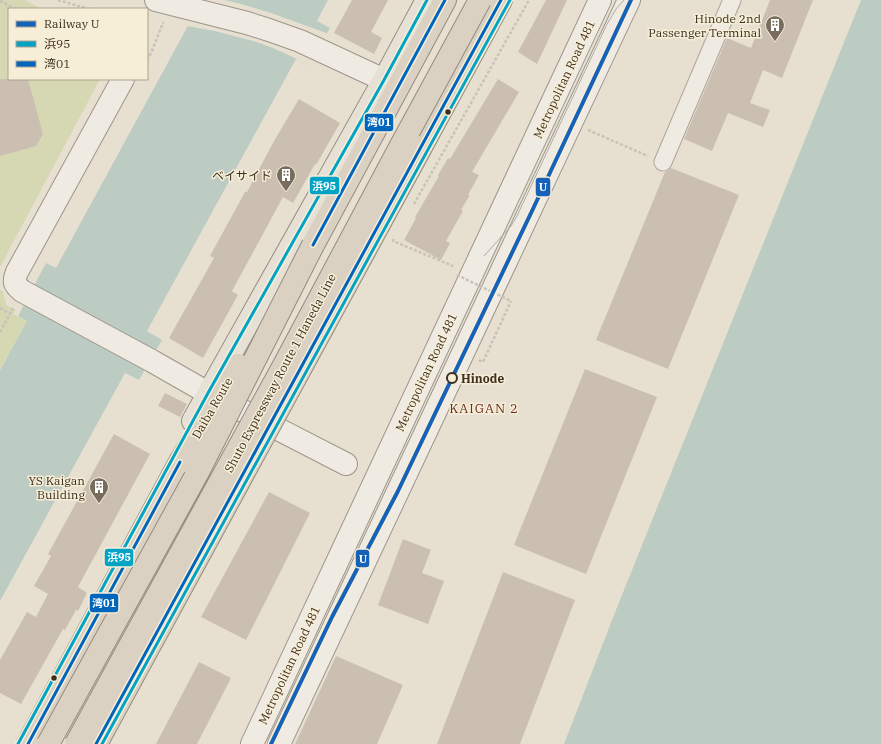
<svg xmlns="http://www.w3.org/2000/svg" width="881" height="744" font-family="'IBM Plex Serif','Noto Sans JP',serif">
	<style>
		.green { fill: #d6d7b3 }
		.water { fill: #bcccc2 }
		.pier { fill: #e7e0d1 }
		.building { fill: #cbbfb2 }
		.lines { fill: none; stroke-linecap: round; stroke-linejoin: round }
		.street-casing { stroke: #ada599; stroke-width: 19 }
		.secondary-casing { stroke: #9c958a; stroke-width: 24 }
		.primary-casing { stroke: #928b80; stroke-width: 24 }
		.highway-casing { stroke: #928b80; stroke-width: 24 }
		.path { stroke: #c8c2b9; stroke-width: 2.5; stroke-dasharray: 3 2; stroke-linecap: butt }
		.street { stroke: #efebe3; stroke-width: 17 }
		.secondary { stroke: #efebe3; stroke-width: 22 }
		.primary { stroke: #e6e1d4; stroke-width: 22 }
		.highway { stroke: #dad1c2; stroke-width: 22 }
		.tram { stroke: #afaaa2; stroke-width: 1 }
		.highway-bridge-casing { stroke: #928b80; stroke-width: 24; stroke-linecap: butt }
		.path-bridge { stroke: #c8c2b9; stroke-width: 2.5; stroke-dasharray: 3 2; stroke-linecap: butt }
		.highway-bridge { stroke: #dad1c2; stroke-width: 22 }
		.bus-1-casing { stroke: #f7eed8; stroke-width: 6 }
		.bus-2-casing { stroke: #f7eed8; stroke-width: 6 }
		.bus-1 { stroke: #03a3c5; stroke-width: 3 }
		.bus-2 { stroke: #0065bd; stroke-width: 3 }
		.rail-1-casing { stroke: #f7eed8; stroke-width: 7 }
		.rail-1 { stroke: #1662b8; stroke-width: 4 }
		.bus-dot { fill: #3d2e20; stroke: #f7eed8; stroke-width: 1.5 }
		.stop-dot { fill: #f7eed8; stroke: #3d2e20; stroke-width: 2 }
		.labels { text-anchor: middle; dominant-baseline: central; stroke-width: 3; stroke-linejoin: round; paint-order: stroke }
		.poi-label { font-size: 12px; fill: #3d2e20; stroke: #f7eed8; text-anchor: end }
		.street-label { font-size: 12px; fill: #3d2e20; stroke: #f7eed8 }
		.stop-label { font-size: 12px; font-weight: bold; fill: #3d2e20; stroke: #f7eed8; text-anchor: start }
		.neighbourhood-label { font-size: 13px; letter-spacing: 1px; fill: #6b2e1e; stroke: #f7eed8 }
		.line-badge { stroke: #f7eed8; stroke-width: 1.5 }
		.badge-label { font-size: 11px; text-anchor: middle; font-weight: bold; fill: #fff }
	</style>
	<rect width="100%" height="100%" fill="#e7e0d1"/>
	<path class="green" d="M0 0H25L41 9H9V79H100L0 267Z
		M0 290 3 291 6 305 16 310 13 314 27 321 0 369Z"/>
	<path class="water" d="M202 0H328L317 21 330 28 308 66 296 59 147 331 162 340 139 380 125 373 0 601V370L27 321 18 316 46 263 56 268Z
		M861 0H881V744H564L614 615Z"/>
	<path class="pier" d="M200 0H224L241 4 271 13 329 34 316 56 308 66 295 58 273 48 253 41 215 31 187 26Z"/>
	<path class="building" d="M352 0H388L371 32 382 38 374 54 334 33Z
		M546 0H567L537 64 518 52Z
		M770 0H813L782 78 763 70 750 103 770 110 763 127 728 113 712 151 684 139 727 38 751 48Z
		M0 79H28L43 134 36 146 0 156Z
		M498 79 519 92 472 172 479 175 468 195H470L461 210 463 211 446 241 450 243 441 260 404 240 416 218 415 217 439 176 438 175 448 158 450 159Z
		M299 99 340 123 316 165 315 164 293 203 283 197 232 291 238 295 203 358 169 338 214 258 210 256 245 192H247L274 141Z
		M671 168 739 195 668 369 596 340 665 172 669 170Z
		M585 369 657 397 586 574 514 545Z
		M165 393 187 404 180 417 158 406Z
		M114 434 150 454 78 587 87 593 78 611 76 610 65 630 63 629 21 704 0 693V660L27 612 36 617 48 594 34 586 51 556 48 554Z
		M269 492 310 513 246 640 201 617Z
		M403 539 431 550 422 573 444 581 428 624 378 605Z
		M503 572 575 600 520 744H437Z
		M336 656 403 685 377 744H295Z
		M199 662 231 678 197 744H156Z"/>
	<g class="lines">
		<g class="street-casing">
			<path id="street" d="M663 162 732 0"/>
		</g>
		<g class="secondary-casing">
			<path id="secondary" d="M156 0 247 23 269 30 300 41 384 80
				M123 79 17 272C13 282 14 284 22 291L152 361 208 393 346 464
				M252 744 600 0
				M279 744 629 0"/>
		</g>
		<g class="primary-casing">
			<path id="primary" d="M193 421 384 80 427 0"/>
		</g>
		<g class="highway-casing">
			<path id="highway" d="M411 164 421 147 501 0
				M313 245 445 0
				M28 744 180 462"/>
		</g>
		<path class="path" d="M58 0 89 9
			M0 1 16 9
			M147 60 151 53 163 23H164
			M588 130 648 156
			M414 204 529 0
			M394 239 393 241 453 266
			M0 308 10 314
			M0 332 13 308
			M479 360 483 362 511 301"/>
		<use href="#street" class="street"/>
		<use href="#secondary" class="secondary"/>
		<use href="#primary" class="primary"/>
		<use href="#highway" class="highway"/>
		<path class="tram" d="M484 256 511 226 517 216 607 24 616 9 624 0"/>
		<g class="highway-bridge-casing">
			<path id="highway-bridge" d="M180 462 238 365
				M48 744 198 472 313 245
				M76 744 283 367 397 153 480 0
				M96 744 421 147"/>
		</g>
		<path class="path-bridge" d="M457 275 511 301"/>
		<use href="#highway-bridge" class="highway-bridge"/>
		<g class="bus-1-casing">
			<path id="bus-1" d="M18 744 208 393 384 80 427 0
				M102 744 510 0"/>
		</g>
		<g class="bus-2-casing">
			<path id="bus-2" d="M313 245 445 0
				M28 744 180 462
				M96 744 501 0"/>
		</g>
		<use href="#bus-1" class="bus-1"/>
		<use href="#bus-2" class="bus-2"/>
		<g class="rail-1-casing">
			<path id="rail-1" d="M271 744 332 617 398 491 532 211 631 0"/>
		</g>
		<use href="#rail-1" class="rail-1"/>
	</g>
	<defs>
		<g id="building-pin" transform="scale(1)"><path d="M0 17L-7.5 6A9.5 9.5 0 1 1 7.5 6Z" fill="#786c5e" stroke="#f7eed8"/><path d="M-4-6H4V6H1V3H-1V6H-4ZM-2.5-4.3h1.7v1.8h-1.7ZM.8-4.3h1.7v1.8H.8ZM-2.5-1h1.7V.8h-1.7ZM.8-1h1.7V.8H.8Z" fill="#fff"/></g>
	</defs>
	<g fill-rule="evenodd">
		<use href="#building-pin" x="775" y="25"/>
		<use href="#building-pin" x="286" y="175"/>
		<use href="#building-pin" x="99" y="487"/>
	</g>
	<g class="bus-dot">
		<circle cx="448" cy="112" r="3.5"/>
		<circle cx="54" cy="678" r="3.5"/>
	</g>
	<circle class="stop-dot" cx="452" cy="378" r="5"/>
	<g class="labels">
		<g class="poi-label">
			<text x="761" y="18">Hinode 2nd<tspan x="761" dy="14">Passenger Terminal</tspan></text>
			<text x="272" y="175">ベイサイド</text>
			<text x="85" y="480">YS Kaigan<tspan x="85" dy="14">Building</tspan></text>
		</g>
		<g class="street-label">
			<text transform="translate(564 79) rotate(-65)">Metropolitan Road 481</text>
			<text transform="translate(426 372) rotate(-65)">Metropolitan Road 481</text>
			<text transform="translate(280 373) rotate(-62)">Shuto Expressway Route 1 Haneda Line</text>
			<text transform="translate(212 408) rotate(-60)">Daiba Route</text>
			<text transform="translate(289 665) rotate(-65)">Metropolitan Road 481</text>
		</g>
		<g class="stop-label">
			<text x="461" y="378">Hinode</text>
		</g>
		<g class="neighbourhood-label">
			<text x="484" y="408">KAIGAN 2</text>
		</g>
	</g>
	<g class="line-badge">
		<rect x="364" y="113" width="30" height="19" rx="4" fill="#0065bd"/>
		<rect x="309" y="176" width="31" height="19" rx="4" fill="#03a3c5"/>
		<rect x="535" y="177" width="16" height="20" rx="4" fill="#1662b8"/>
		<rect x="104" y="548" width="30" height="19" rx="4" fill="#03a3c5"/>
		<rect x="355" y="549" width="15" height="19" rx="4" fill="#1662b8"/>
		<rect x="89" y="593" width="30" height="20" rx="4" fill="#0065bd"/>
	</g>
	<g class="badge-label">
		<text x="379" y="126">湾01</text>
		<text x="324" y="190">浜95</text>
		<text x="543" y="191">U</text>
		<text x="119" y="561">浜95</text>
		<text x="363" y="563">U</text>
		<text x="104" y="607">湾01</text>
	</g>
	<rect x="8" y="8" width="140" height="72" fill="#f7eed8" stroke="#ada18e"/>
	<rect x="16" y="21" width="20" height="6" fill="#1662b8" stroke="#ada18e"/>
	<text x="44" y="28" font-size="12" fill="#3d2e20">Railway U</text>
	<rect x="16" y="41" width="20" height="6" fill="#03a3c5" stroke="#ada18e"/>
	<text x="44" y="48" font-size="12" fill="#3d2e20">浜95</text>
	<rect x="16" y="61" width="20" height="6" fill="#0065bd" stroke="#ada18e"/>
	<text x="44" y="68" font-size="12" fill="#3d2e20">湾01</text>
</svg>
